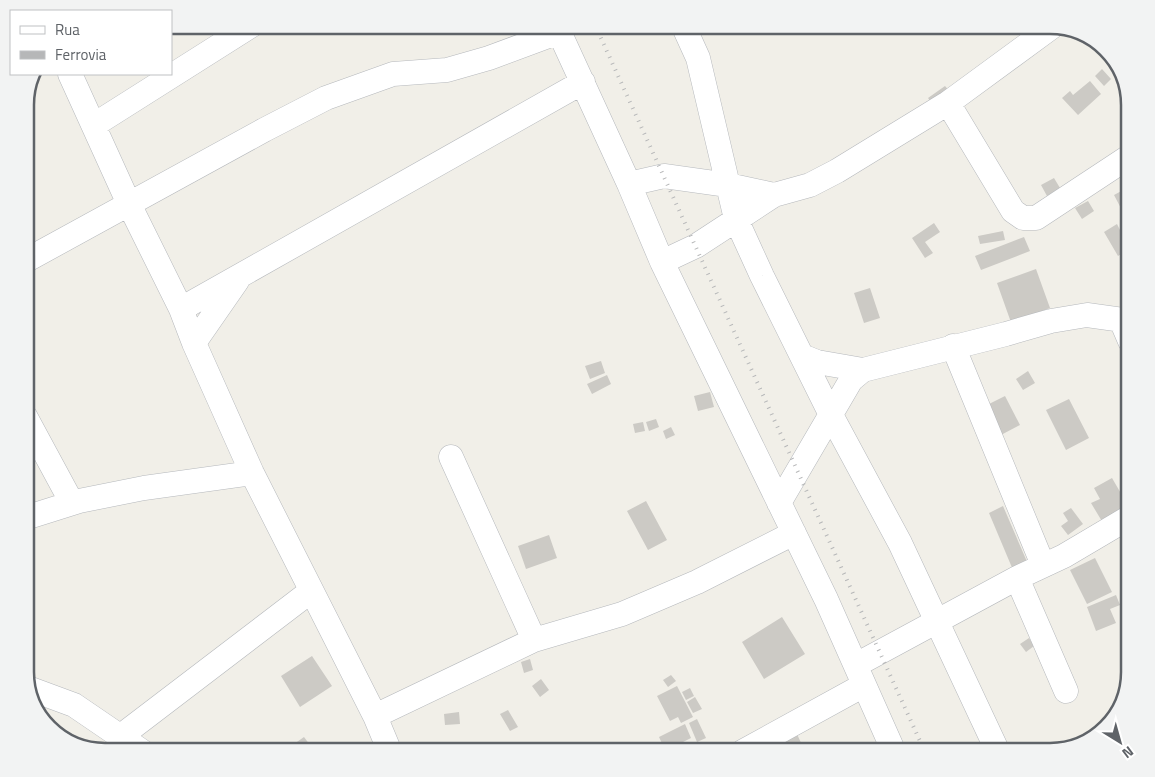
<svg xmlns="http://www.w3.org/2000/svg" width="1155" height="777" font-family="'Titillium Web',sans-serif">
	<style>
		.building { fill: #cccac5 }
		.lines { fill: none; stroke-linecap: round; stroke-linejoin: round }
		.minor-casing { stroke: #b5b8bc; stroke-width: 25 }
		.minor { stroke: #fff; stroke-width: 24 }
		.rail { stroke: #b6b7b8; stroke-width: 4; stroke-dasharray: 1 6; stroke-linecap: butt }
		.rim { fill: none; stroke: #5f6368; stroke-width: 2.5 }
	</style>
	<rect width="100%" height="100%" fill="#f1efe8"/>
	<path class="building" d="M1102 69 1111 79 1104 86 1095 76Z
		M1090 81 1101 94 1078 115 1062 98 1070 91 1073 95Z
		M945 86 951 93 934 106 928 98Z
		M1054 178 1060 188 1047 196 1041 185Z
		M1127 188 1130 194V214L1125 216 1114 195Z
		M1088 201 1094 211 1082 219 1075 208Z
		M934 223 940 232 925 242 933 253 925 258 912 238Z
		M1117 224 1121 232 1129 228 1130 230V249L1118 256 1104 232Z
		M1003 231 1005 240 980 244 978 236Z
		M1024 237 1030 251 981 270 975 256Z
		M1036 269 1050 308 1032 315 1013 328 997 283Z
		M870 288 880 318 864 323 854 293Z
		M601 361 605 373 590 379 585 366Z
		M1130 370V378L1123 382 1120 375Z
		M1028 371 1035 383 1023 390 1016 379Z
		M607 375 611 384 592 394 587 384Z
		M710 392 714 407 698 411 694 396Z
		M1005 396 1020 425 999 436 993 423 997 421 989 404Z
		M1069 399 1089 438 1066 450 1046 410Z
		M656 419 659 427 649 431 646 422Z
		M643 422 645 431 635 433 633 424Z
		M671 427 675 435 666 439 663 431Z
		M1112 478 1130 509 1106 528 1091 503 1100 499 1094 488Z
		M646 501 667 540 648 550 627 511Z
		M1003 506 1028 564 1013 570 989 513Z
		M1071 508 1083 524 1068 535 1061 526 1068 521 1063 513Z
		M549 535 557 558 526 569 518 546Z
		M1095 558 1112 592 1087 604 1070 570Z
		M1116 595 1120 605 1110 609 1116 623 1096 631 1087 607Z
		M782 617 805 654 764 679 742 642Z
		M1029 638 1034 646 1026 652 1020 644Z
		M312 656 332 686 300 707 281 676Z
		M1130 657V669L1127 670 1125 658Z
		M530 659 533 670 524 673 521 662Z
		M671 675 676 681 668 687 663 680Z
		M541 679 549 690 540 697 532 686Z
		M677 686 693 717 681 723 678 717 670 721 657 696Z
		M690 688 694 696 686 700 682 692Z
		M695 697 702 709 693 713 687 702Z
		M508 710 518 727 510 731 500 714Z
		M459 712 460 724 445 725 444 714Z
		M697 719 706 738 697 742 689 723Z
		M685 724 691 738 681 743 684 747 672 752H666L659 737Z
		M797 734 802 745 788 752 782 741Z
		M304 737 310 745 300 752 294 744Z
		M693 743 697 752H687L684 746Z"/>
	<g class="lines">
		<g class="minor-casing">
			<path id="minor" d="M556 25 629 184 662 262 826 599 894 752
				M683 25 698 58 736 219 762 276 831 415 900 543 998 752
				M70 74 129 204 181 309 194 343 252 473 375 716 390 752
				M948 103 1013 211 1023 218H1036L1130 156
				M94 125 252 25
				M629 184 664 176 728 185 774 195 810 185 837 171 948 103 1053 26
				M25 261 264 130 326 98 393 74 447 70 489 58 559 32
				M662 262 696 246 774 195
				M181 309 583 82
				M1121 320 1130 341
				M194 343 237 281
				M953 346 1043 565
				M802 356 817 362 863 370 1006 334 1051 321 1087 315 1130 321
				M25 416 72 503
				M451 457 534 640
				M779 503 851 380 863 370
				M25 518 79 501 144 488 252 473
				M856 665 1017 578
				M28 688 74 705 143 752
				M1066 691 1017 578 1064 556 1130 517
				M375 716 534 640 622 614 697 582 794 533
				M121 736 311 591
				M742 752 864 685"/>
		</g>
		<use href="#minor" class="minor"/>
		<path class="rail" d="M595 25 925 752"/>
	</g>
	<path d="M0 0H1155V777H0ZM105 34H1050A71 71 0 0 1 1121 105V672A71 71 0 0 1 1050 743H105A71 71 0 0 1 34 672V105A71 71 0 0 1 105 34Z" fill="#f2f3f3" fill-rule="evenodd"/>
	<path class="rim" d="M105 34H1050A71 71 0 0 1 1121 105V672A71 71 0 0 1 1050 743H105A71 71 0 0 1 34 672V105A71 71 0 0 1 105 34Z"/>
	<rect x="10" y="10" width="162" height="65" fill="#ffffff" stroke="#bfc1c3"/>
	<rect x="20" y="26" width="25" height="8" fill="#ffffff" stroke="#bfc1c3"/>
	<text x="55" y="35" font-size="15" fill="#5f6368">Rua</text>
	<rect x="20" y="51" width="25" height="8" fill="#b6b7b8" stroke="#bfc1c3"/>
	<text x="55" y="60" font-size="15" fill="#5f6368">Ferrovia</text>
	<g transform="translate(1120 742) rotate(143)" stroke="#ffffff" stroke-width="4" paint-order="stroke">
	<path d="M0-4L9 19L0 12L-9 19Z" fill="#5f6368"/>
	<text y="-8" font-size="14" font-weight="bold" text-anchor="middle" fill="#5f6368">N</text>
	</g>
</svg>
